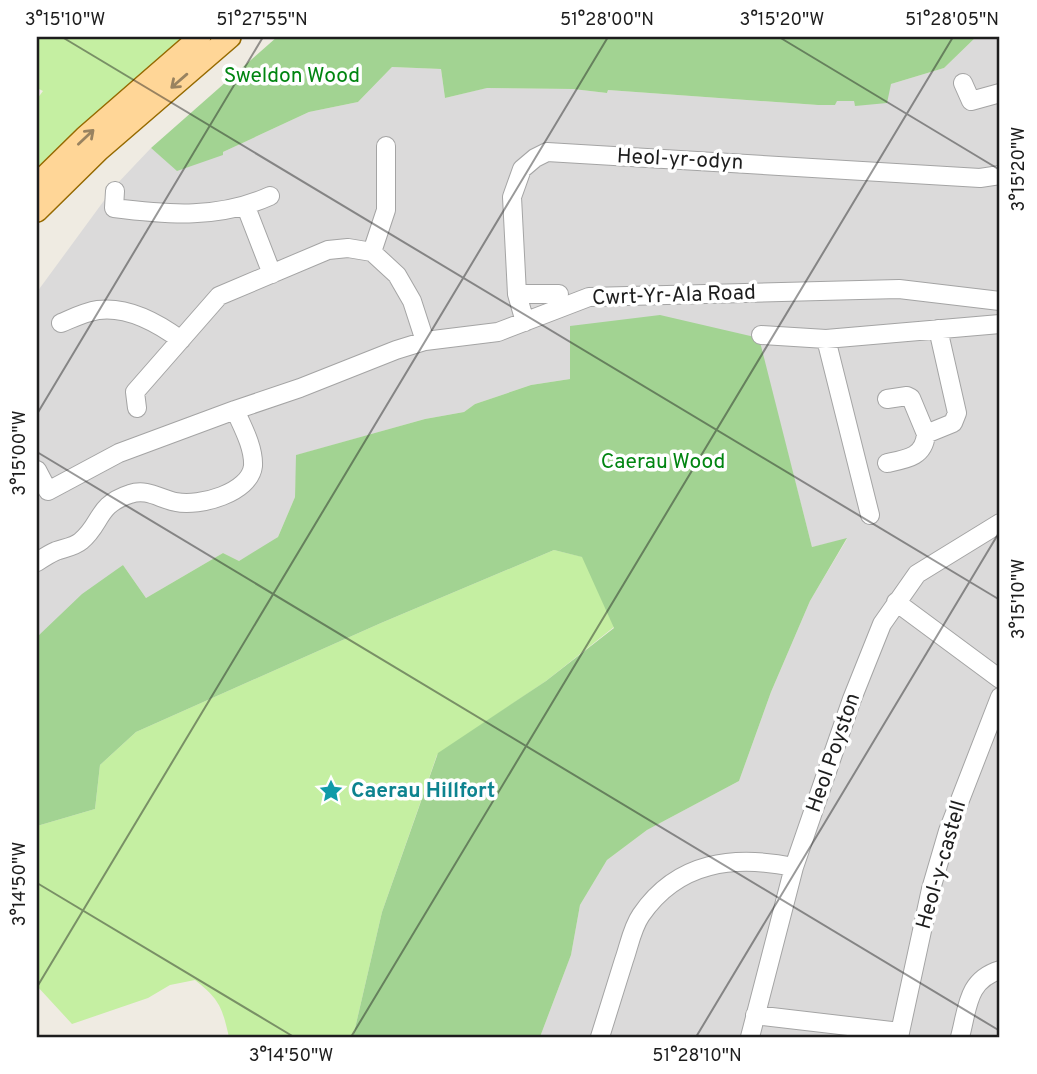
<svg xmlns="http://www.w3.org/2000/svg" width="1037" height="1074" font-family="Overpass,sans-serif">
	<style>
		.residential { fill: #dbdada }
		.grass { fill: #c5efa2 }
		.forest { fill: #a2d392 }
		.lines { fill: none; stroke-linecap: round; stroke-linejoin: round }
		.minor-casing { stroke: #a4a4a4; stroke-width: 20 }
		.major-casing { stroke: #966a00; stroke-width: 24 }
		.minor { stroke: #fff; stroke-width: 18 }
		.major { stroke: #ffd697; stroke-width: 21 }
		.oneway { stroke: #998360 }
		.ticks { fill: none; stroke: #1d1d1d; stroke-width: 2; stroke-opacity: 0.45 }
		.labels { text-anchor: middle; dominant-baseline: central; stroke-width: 7; stroke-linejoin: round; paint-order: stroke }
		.park-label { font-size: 21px; fill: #018511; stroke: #fff }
		.street-label { font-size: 21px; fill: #1d1d1d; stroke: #fff }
		.culture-label { font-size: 21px; font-weight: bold; fill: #0d838f; stroke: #fff; text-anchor: start }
		.neatline { fill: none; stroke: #1d1d1d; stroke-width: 2.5 }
		.ticks-label { font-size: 18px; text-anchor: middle; fill: #1d1d1d }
	</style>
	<rect width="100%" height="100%" fill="#efebe2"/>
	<path class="residential" d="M976 37H1000V1037H540L571 955 580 905 607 860 647 830 739 781 771 692 810 601 847 539 812 547 758 338 570 379 531 385 475 404 464 412 425 419 297 455 295 497 278 537 269 544 239 561 223 553 146 598 123 565 37 637V292L114 187 151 148 177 170 223 152 309 112 358 102 392 67 441 69 445 98 486 88 573 89 607 93 608 90 818 105H835L836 101H854L855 105 891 84 944 68Z"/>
	<path class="grass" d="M37 37H187L55 150 37 169V99L43 91 37 88Z
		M554 550 583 557 614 627 546 681 437 755 382 912 353 1037H229C222 1007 220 1000 195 980L170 985 148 998 72 1024 37 986V826L95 809 100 765 136 732 381 623Z"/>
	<path class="forest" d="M277 37H976L944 68 891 84 887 103 855 106 854 101H837L835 105H818L608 90 607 93 573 89 487 88 445 98 441 69 392 67 358 102 309 112 223 152V155L177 171 151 148Z
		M660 315 759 338 812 547 847 538 810 601 771 692 739 781 647 830 607 860 580 905 571 955 540 1037H353L382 912 438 753 546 681 614 628 582 557 554 550 381 623 136 732 100 765 95 809 37 826V637L82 594 123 565 146 598 223 553 239 561 278 537 295 497 296 455 425 419 464 412 475 404 531 385 570 379V326Z"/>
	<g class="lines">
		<g class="minor-casing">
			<path id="minor" d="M963 83 971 101 1000 93
				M115 191 114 208C169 215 219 219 270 196
				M246 207 272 274
				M372 252 386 210V146
				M517 294H559
				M525 322 517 294 512 197 522 169 535 158 547 152 980 178 1000 175
				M61 323C73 318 85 312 98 310 128 306 158 323 181 340
				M761 335 826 339 1000 324
				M826 339 870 515
				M887 399 907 396 911 398 926 434 953 423 957 413 938 329
				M137 408 135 392 219 296 328 250 348 248 372 252 397 275 412 301 425 341
				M887 463C907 459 924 457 926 434
				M37 470 48 491 119 453 235 410 300 388 396 350 425 341 498 332 589 297 899 289 1000 301
				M37 562C43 558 49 554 56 551 64 548 74 547 81 541 102 524 96 505 130 494 147 488 160 499 176 502 199 507 250 493 253 466 254 447 242 426 235 410
				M896 602 1000 679
				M755 1015 900 1032
				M600 1037C608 1012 616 986 624 960 629 946 632 928 641 915 678 861 734 855 794 867
				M750 1037 794 867 852 699 882 624 917 574 1000 523
				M899 1037 931 889 948 831 1000 697
				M960 1037C968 1007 967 980 1000 970"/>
		</g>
		<g class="major-casing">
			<path id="major" d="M37 184 85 137 200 37
				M37 211 99 150 230 37"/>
		</g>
		<use href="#minor" class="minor"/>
		<use href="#major" class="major"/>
	</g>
	<defs><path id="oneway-shaft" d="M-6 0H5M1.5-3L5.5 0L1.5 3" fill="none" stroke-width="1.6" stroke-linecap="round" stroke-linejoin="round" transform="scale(1.75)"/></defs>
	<g class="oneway">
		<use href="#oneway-shaft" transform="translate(179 81) rotate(139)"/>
		<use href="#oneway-shaft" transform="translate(86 137) rotate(-43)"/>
	</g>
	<path class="ticks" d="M62 37 1000 600M779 37 1000 170M37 414 263 37M37 452 1000 1031M37 883 294 1037M37 987 608 37M351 1037 953 37M696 1037 1000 531"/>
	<defs>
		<g id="sight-bare" transform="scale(1.89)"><path d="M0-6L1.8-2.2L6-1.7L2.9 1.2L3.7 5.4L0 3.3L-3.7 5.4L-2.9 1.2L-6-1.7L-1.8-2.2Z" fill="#0f9aa8" stroke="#fff" stroke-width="2.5" paint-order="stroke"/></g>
	</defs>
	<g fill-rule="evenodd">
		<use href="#sight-bare" x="331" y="791"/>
	</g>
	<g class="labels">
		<g class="park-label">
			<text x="292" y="76">Sweldon Wood</text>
			<text x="663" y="462">Caerau Wood</text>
		</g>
		<g class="street-label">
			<text transform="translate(680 160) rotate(3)">Heol-yr-odyn</text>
			<text transform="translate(674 296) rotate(-2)">Cwrt-Yr-Ala Road</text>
			<text transform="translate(834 753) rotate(-71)">Heol Poyston</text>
			<text transform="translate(942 865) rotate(-74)">Heol-y-castell</text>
		</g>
		<g class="culture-label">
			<text x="351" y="791">Caerau Hillfort</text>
		</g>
	</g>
	<rect width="1037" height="1074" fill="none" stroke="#ffffff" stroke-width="77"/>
	<rect x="38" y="38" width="960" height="998" class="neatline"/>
	<g class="ticks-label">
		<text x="65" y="25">3°15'10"W</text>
		<text x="262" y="25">51°27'55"N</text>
		<text x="607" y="25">51°28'00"N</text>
		<text x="782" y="25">3°15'20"W</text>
		<text x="952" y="25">51°28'05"N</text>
		<text transform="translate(1018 169) rotate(-90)" y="6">3°15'20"W</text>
		<text transform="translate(19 453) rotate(-90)" y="6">3°15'00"W</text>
		<text transform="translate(1018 599) rotate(-90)" y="6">3°15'10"W</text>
		<text transform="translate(19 884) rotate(-90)" y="6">3°14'50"W</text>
		<text x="291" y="1061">3°14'50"W</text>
		<text x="697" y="1061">51°28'10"N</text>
	</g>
</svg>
